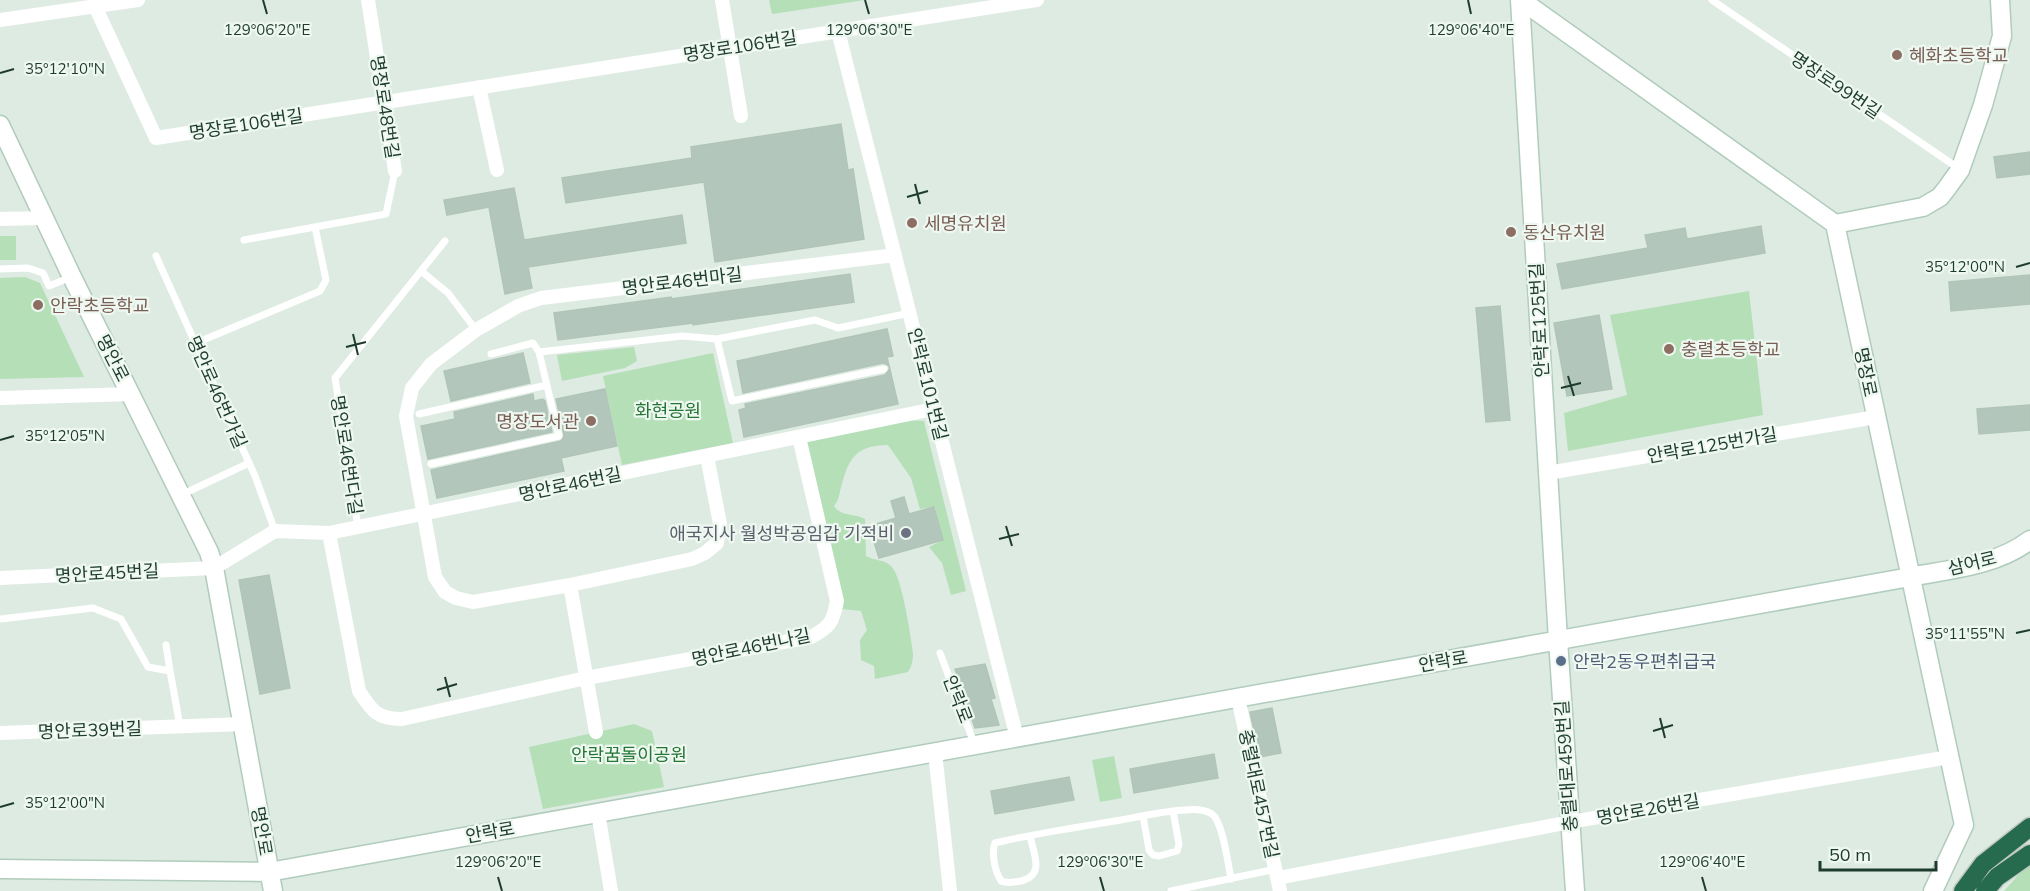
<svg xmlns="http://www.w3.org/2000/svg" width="2030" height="891" font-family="Mulish,'Noto Sans KR',sans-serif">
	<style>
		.green { fill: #b4dfb7 }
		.building { fill: #b3c6bb; stroke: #b0c5b8; stroke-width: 1.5 }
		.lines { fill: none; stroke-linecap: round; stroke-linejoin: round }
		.secondary-casing { stroke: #b0ccbc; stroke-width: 21 }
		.highway-casing { stroke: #c0c8c4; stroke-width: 21 }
		.lane { stroke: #fff; stroke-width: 7 }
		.street { stroke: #fff; stroke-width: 14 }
		.secondary { stroke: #fff; stroke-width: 18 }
		.highway { stroke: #276b4f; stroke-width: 18 }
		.ticks { fill: none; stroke: #1e3c2e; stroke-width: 2 }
		.education-dot { fill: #8d6e63; stroke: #eef8f1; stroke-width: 2 }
		.worship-dot { fill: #6b7280; stroke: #eef8f1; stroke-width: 2 }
		.service-dot { fill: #5c6f8a; stroke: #eef8f1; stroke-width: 2 }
		.labels { text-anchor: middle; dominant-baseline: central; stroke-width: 4.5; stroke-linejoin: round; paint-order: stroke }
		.street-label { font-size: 18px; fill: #1e3c2e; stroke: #eef8f1 }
		.education-label { font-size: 18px; fill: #785e54; stroke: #eef8f1; text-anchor: start }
		.park-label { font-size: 18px; fill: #247634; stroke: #eef8f1 }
		.worship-label { font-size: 18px; fill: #5b616d; stroke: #eef8f1; text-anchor: end }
		.service-label { font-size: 18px; fill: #4e5e75; stroke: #eef8f1; text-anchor: start }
		.ticks-label { font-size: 15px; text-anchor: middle; fill: #1e3c2e; stroke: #eef8f1; stroke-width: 4.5; stroke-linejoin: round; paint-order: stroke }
	</style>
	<rect width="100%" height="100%" fill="#deebe2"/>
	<path class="green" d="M769 0H865L772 14Z
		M0 236H16V260H0Z
		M25 277 40 283 84 377 0 379V278Z
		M1749 291 1763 415 1568 451 1564 413 1627 395 1610 315Z
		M634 347 637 361 625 368 562 381 557 355Z
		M713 353 733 443 622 465 603 376Z
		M905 420 924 421 966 591 951 595 942 563 929 547 943 540 935 507 920 509 911 478 888 445C859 445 849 456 842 484 839 492 840 499 834 506 841 517 854 513 865 519L866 556C874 561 885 559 892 567 902 578 911 637 913 654 913 660 912 666 908 672L875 679 874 666 861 660 860 640 867 630 861 611 842 609 801 439Z
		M634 724 652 731 664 787 543 809 529 747Z
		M1114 756 1122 798 1100 802 1092 760Z
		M2030 861V891H2004L2028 864Z"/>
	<path class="building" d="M841 124 848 170 853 169 864 239 715 262 704 182 566 203 562 178 692 158 691 147Z
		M2030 152V174L1997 178 1994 157Z
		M514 188 524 240 682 215 686 243 528 267 532 288 505 294 489 207 447 215 444 200Z
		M1761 226 1765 253 1562 289 1557 264 1648 248 1645 235 1685 228 1687 239Z
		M850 274 854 302 693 325V323L558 340 554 313 671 297V299Z
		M2030 275V304L1951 311 1949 282Z
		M1500 306 1510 420 1486 422 1476 308Z
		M1599 315 1612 389 1567 396 1554 323Z
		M887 329 893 356 887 357 898 404 744 437 739 410 746 408 745 404 885 375 890 368 888 365 883 363 743 393 737 361Z
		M523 353 530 383 451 401 444 371Z
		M605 389 617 446 561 458 564 471 437 498 431 470 561 441 564 435 556 399Z
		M533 394 534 401 543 399 545 401 552 432 428 459 421 426 455 419 454 412Z
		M2030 405V430L1979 434 1977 409Z
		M904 497 909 514 934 507 943 540 879 558 869 526 896 518 891 501Z
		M269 575 290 688 260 694 239 580Z
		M985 664 995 698 991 699 999 725 975 728 955 669Z
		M1272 708 1281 753 1260 757 1250 712Z
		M1214 754 1218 778 1134 793 1130 769Z
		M1069 777 1074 800 995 814 991 791Z"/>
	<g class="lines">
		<g class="secondary-casing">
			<path id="secondary" d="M1520 0 1558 640 1575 891
				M1521 0 1835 224 1964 825 1933 891
				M0 125 72 277 209 552 214 568 273 891
				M1835 224 1923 207 1940 197 1947 188 1960 170 1983 105 2002 36 2000 0
				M0 869 269 872 1910 577C1951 569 1996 566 2030 540"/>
		</g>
		<g class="highway-casing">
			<path id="highway" d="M1963 891 1983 864 2030 827
				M1985 891 1997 877 2030 854"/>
		</g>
		<path class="lane" d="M1712 0 1958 168
			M244 240 386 214 395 171
			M156 256 255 476 275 531
			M0 269 28 268 43 273 49 286 71 277
			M421 271 448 293 476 330
			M717 339 732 401 884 369
			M196 343 320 291 326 280 315 227
			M539 352 682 336 717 339 815 320 838 328 910 313
			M419 414 547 385
			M431 464 559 436 539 352 533 343 491 354
			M181 495 249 463
			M358 527 335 378 445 241
			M1 619 93 608 121 619 148 667 170 671 180 726
			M166 645 170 671
			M940 653 974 743
			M1143 816 1149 850 1153 855 1159 856 1177 851 1179 844 1173 811
			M1030 836C1034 855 1045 875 1021 881 1013 882 1008 884 1001 881 995 871 991 854 995 843 1037 833 1079 827 1121 820 1142 816 1164 811 1185 810 1193 809 1204 809 1212 814 1223 822 1228 864 1231 879
			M1171 891 1276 869"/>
		<path class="street" d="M368 0 395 171
			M722 0 741 116
			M95 6 156 138 1037 0
			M0 20 138 0
			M838 31 1017 738
			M479 87 497 170
			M0 219 44 218
			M0 398 132 394
			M707 456 720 524 717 543 705 553 692 559 570 585 473 602 456 598 445 592 435 577 406 416 412 388 431 364 476 330 518 306 541 298 895 255
			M1548 473 1876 417
			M329 533 359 691C372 711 377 719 402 719L586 678 811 637C830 627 833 622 837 601L799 437
			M0 578 214 568 275 531 329 533 934 409
			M570 585 596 732
			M1238 698 1280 891
			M0 733 243 724
			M935 752 950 891
			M598 813 611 891
			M1278 878 1570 822 1949 757"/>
		<use href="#secondary" class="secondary"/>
		<use href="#highway" class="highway"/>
	</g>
	<path class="ticks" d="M263 0 267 14M865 0 869 14M1468 0 1471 14M0 73 14 69M915 184 920 204M907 197 928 191M2016 267 2030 263M353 334 358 355M346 347 366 342M1568 376 1574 396M1561 388 1581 383M0 440 14 436M1006 526 1012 546M999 539 1019 534M2016 633 2030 630M445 677 450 697M437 690 457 684M1660 718 1665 738M1653 731 1673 725M0 807 14 803M498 877 502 891M1100 877 1104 891M1702 877 1706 891"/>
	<g class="education-dot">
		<circle cx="1897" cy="55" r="6"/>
		<circle cx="912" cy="223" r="6"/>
		<circle cx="1511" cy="232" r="6"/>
		<circle cx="38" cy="305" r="6"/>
		<circle cx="1669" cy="349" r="6"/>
		<circle cx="591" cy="421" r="6"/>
	</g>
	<circle class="worship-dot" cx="906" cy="533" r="6"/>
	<circle class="service-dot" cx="1561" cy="661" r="6"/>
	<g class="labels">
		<g class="street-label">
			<text transform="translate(740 46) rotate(-9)">명장로106번길</text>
			<text transform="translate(1836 85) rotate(34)">명장로99번길</text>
			<text transform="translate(385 107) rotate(81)">명장로48번길</text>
			<text transform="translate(246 124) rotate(-9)">명장로106번길</text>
			<text transform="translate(682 281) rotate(-7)">명안로46번마길</text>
			<text transform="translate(1539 320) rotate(-93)">안락로125번길</text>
			<text transform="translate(113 358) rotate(63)">명안로</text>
			<text transform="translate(1866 372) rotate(78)">명장로</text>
			<text transform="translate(928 384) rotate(76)">안락로101번길</text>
			<text transform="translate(217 392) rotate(66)">명안로46번가길</text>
			<text transform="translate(1712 445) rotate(-10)">안락로125번가길</text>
			<text transform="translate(347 455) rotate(81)">명안로46번다길</text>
			<text transform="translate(570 484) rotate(-12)">명안로46번길</text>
			<text transform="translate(1972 563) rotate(-14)">삼어로</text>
			<text transform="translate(107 573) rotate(-3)">명안로45번길</text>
			<text transform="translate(751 647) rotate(-12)">명안로46번나길</text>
			<text transform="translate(1443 661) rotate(-10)">안락로</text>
			<text transform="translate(958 699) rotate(69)">안락로</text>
			<text transform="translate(90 730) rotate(-2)">명안로39번길</text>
			<text transform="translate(1566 766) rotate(-94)">충렬대로459번길</text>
			<text transform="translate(1259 794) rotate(78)">충렬대로457번길</text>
			<text transform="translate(1648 809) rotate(-10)">명안로26번길</text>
			<text transform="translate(262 831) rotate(80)">명안로</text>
			<text transform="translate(490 832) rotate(-10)">안락로</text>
		</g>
		<g class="education-label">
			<text x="1909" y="55">혜화초등학교</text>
			<text x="924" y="223">세명유치원</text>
			<text x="1523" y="232">동산유치원</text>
			<text x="50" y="305">안락초등학교</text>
			<text x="1681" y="349">충렬초등학교</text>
			<text x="579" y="421" text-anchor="end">명장도서관</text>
		</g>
		<g class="park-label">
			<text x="668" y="410">화현공원</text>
			<text x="629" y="754">안락꿈돌이공원</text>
		</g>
		<g class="worship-label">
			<text x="894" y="533">애국지사 월성박공임갑 기적비</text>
		</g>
		<g class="service-label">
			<text x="1573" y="661">안락2동우편취급국</text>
		</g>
	</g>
	<g class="ticks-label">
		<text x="267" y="35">129°06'20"E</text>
		<text x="869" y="35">129°06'30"E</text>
		<text x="1471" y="35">129°06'40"E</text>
		<text x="65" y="74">35°12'10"N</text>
		<text x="1965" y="272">35°12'00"N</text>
		<text x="65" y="441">35°12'05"N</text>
		<text x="1965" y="639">35°11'55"N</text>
		<text x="65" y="808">35°12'00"N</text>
		<text x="498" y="867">129°06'20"E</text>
		<text x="1100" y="867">129°06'30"E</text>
		<text x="1702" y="867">129°06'40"E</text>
	</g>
	<path d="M1820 861v9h116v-9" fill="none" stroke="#1e3c2e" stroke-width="3"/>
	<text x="1829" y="861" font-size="18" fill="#1e3c2e" stroke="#eef8f1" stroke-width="4.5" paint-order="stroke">50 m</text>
</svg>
